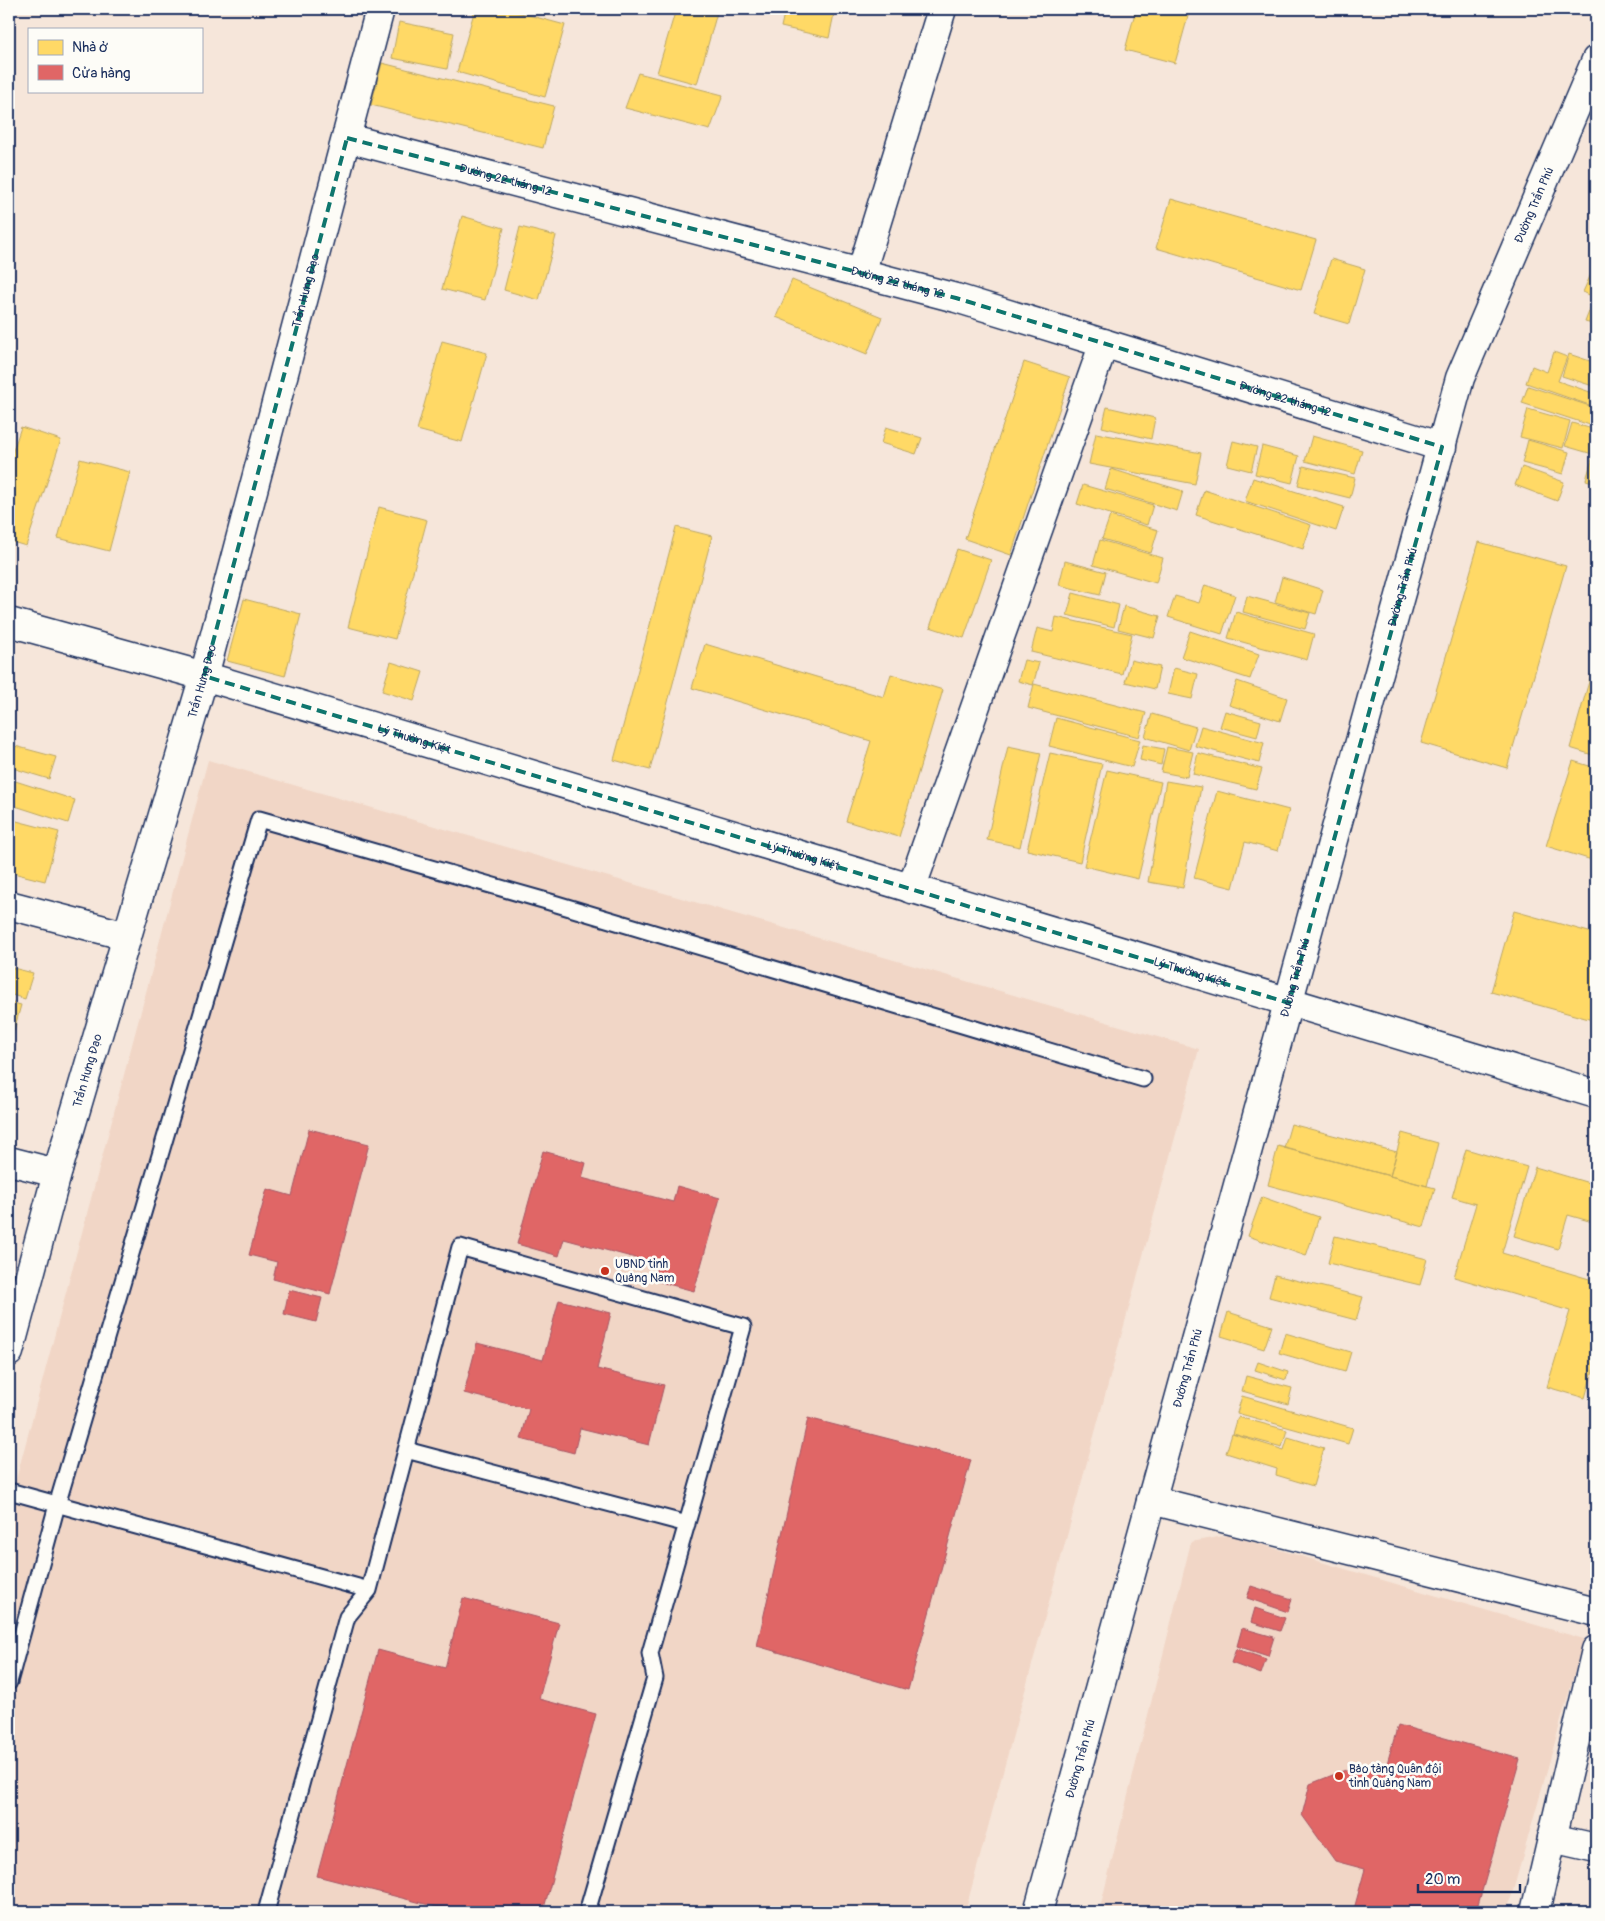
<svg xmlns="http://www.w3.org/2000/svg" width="1605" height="1921" font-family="Pangolin,sans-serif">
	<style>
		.built { fill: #f1d6c6 }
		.homes { fill: #ffd966; stroke: #bba664 }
		.shops { fill: #e06666; stroke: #a55664 }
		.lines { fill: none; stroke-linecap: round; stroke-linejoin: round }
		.lane-casing { stroke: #1b2f5e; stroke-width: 19 }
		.street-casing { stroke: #1b2f5e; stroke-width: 31 }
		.secondary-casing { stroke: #1b2f5e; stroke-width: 31 }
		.lane { stroke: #fdfcf7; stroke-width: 15 }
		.street { stroke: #fdfcf7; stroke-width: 28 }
		.secondary { stroke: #fdfcf7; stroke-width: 28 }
		.marked { fill: none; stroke: #0f766e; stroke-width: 4; stroke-dasharray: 10 6; stroke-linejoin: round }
		.poi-dot { fill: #c8321e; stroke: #fdfcf7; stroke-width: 2 }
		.labels { text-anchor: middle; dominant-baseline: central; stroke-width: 5; stroke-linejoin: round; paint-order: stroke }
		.street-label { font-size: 12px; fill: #1b2f5e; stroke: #fdfcf7 }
		.poi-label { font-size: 12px; fill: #1b2f5e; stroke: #fdfcf7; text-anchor: start }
	</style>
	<rect width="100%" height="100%" fill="#f6e6da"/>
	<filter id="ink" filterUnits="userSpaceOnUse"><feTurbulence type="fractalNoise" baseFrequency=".02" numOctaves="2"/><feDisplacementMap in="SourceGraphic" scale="10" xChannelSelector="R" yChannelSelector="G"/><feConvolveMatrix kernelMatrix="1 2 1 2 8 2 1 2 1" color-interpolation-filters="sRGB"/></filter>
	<g filter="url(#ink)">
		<path class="built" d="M208 760 1199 1049 965 1912H9V1506Z
			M1229 1535 1584 1639 1507 1912H1099L1191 1542Z"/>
		<path class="homes" d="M475 9H506L565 25 545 97 457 72Z
			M676 9H718L697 84 657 73Z
			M785 9H835L829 38 781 27Z
			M1136 9H1190L1175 63 1125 50Z
			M399 22 454 33 447 69 392 58Z
			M382 63 554 106 543 148 371 105Z
			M638 73 723 95 710 130 625 108Z
			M1171 199 1316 240 1301 290 1156 248Z
			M462 216 504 228 485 300 442 289Z
			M520 227 556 236 539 300 504 290Z
			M1331 259 1365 269 1349 324 1314 314Z
			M1596 263V298L1583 292Z
			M792 280 882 317 867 354 776 317Z
			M1592 304 1596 305V325L1585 322Z
			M442 341 487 353 462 442 417 430Z
			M1554 352 1567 357 1558 381 1596 394 1592 406 1526 383 1532 366 1547 372Z
			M1569 354 1593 362 1596 354V387L1562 376Z
			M1024 362 1070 377 1011 555 965 539Z
			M1528 386 1596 408V427L1522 403Z
			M1107 407 1155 418 1151 439 1102 427Z
			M1528 409 1570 421 1563 448 1520 437Z
			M1572 423 1596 430V455L1565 446Z
			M21 427 61 440 26 546 9 541V463Z
			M886 427 922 438 916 454 881 443Z
			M1096 433 1201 453 1195 484 1089 464Z
			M1312 436 1362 450 1355 474 1305 461Z
			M1528 440 1569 452 1563 474 1522 463Z
			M1233 441 1257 447 1251 471 1227 465Z
			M1262 446 1299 456 1292 483 1255 474Z
			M1593 456 1596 457V483L1586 480Z
			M80 459 130 472 109 551 58 538Z
			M1303 466 1355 478 1350 498 1298 485Z
			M1522 467 1564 482 1557 501 1515 485Z
			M1111 469 1183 491 1177 511 1105 489Z
			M1253 478 1344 507 1336 531 1245 501Z
			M1083 485 1153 505 1147 525 1077 504Z
			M1204 490 1311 525 1303 549 1196 515Z
			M379 507 427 520 395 639 348 627Z
			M1110 516 1158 530 1151 553 1102 539Z
			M676 527 712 536 650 770 614 760Z
			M1100 540 1163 558 1156 583 1093 565Z
			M1479 542 1566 566 1507 768 1421 743Z
			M957 549 991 560 964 638 930 627Z
			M1065 561 1106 572 1100 595 1059 585Z
			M1282 577 1323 590 1316 614 1275 602Z
			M1205 585 1235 595 1222 634 1168 617 1175 596 1199 603Z
			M1073 593 1119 605 1114 627 1067 615Z
			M1247 596 1310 613 1305 629 1243 612Z
			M244 599 301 614 285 676 227 661Z
			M1124 606 1160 616 1154 638 1118 629Z
			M1236 612 1314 634 1307 660 1228 638Z
			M1056 617 1132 634 1122 674 1031 652 1037 628 1053 632Z
			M1190 631 1259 654 1250 679 1181 657Z
			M705 644 884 697 891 674 943 690 899 837 846 821 871 741 692 688Z
			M1596 657V756L1570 748Z
			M1024 660 1039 663 1033 685 1018 681Z
			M1131 660 1160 667 1155 689 1125 682Z
			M391 662 423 672 414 701 382 691Z
			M1174 668 1198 674 1192 699 1168 694Z
			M1237 681 1287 698 1280 721 1229 705Z
			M1034 684 1146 713 1139 737 1028 708Z
			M1225 711 1261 721 1257 737 1220 727Z
			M1152 714 1196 727 1189 750 1145 737Z
			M1056 718 1140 740 1132 767 1049 746Z
			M1201 726 1264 743 1259 763 1195 746Z
			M1143 745 1164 749 1161 765 1140 760Z
			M15 746 56 757 49 779 9 767Z
			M1008 746 1041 753 1020 847 987 840Z
			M1167 747 1193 752 1187 777 1161 772Z
			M1050 753 1102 764 1080 862 1027 850Z
			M1198 753 1262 769 1256 789 1193 774Z
			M1573 761 1596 768V847L1592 860 1546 846Z
			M1107 770 1161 782 1138 879 1084 866Z
			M9 779 75 800 68 823 9 804Z
			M1166 781 1201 787 1183 888 1148 882Z
			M1217 791 1289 810 1278 851 1245 842 1233 888 1194 878Z
			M9 819 59 832 45 881 9 872Z
			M1514 911 1596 934V1021L1491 992Z
			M9 967 33 973 25 999 9 994Z
			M9 1002 21 1005 9 1049Z
			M1291 1124 1397 1152 1390 1176 1284 1148Z
			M1402 1133 1438 1143 1427 1186 1390 1176Z
			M1278 1146 1435 1188 1424 1227 1268 1185Z
			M1466 1149 1527 1167 1502 1253 1596 1281V1371L1593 1370 1585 1398 1547 1387 1570 1311 1454 1277 1476 1204 1452 1197Z
			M1535 1167 1596 1185V1223L1568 1215 1558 1249 1514 1236Z
			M1262 1197 1319 1217 1306 1256 1248 1236Z
			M1335 1236 1427 1259 1420 1285 1328 1263Z
			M1275 1275 1363 1297 1356 1320 1269 1297Z
			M1228 1312 1272 1326 1264 1349 1221 1336Z
			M1285 1333 1351 1352 1345 1372 1279 1353Z
			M1258 1362 1288 1372 1286 1380 1255 1370Z
			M1246 1376 1292 1388 1288 1404 1242 1391Z
			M1242 1396 1353 1428 1348 1444 1237 1413Z
			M1238 1417 1287 1430 1282 1447 1233 1434Z
			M1232 1434 1284 1450 1288 1437 1324 1448 1313 1486 1276 1475 1277 1469 1226 1453Z"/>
		<path class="shops" d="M309 1129 369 1144 330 1294 273 1279 277 1262 249 1255 267 1189 292 1196Z
			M543 1151 586 1163 582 1178 673 1202 677 1186 720 1198 694 1291 653 1280 658 1264 564 1239 559 1256 517 1244Z
			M289 1290 322 1298 316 1322 284 1314Z
			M559 1300 611 1313 597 1369 664 1385 649 1445 580 1428 574 1453 521 1439 529 1409 464 1393 477 1343 543 1360Z
			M808 1418 971 1460 908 1690 757 1646Z
			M1251 1586 1292 1599 1288 1612 1247 1598Z
			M463 1598 559 1623 539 1699 596 1714 543 1912H456L317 1876 378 1650 445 1668Z
			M1255 1608 1285 1618 1280 1631 1251 1622Z
			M1242 1628 1274 1637 1268 1656 1237 1646Z
			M1236 1649 1266 1659 1261 1674 1231 1663Z
			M1398 1725 1520 1759 1476 1912H1364L1354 1909 1365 1869 1335 1861 1302 1815 1310 1784 1348 1769 1386 1767Z"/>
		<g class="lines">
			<g class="lane-casing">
				<path id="lane" d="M406 1450 687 1524
					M9 1491 369 1590
					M9 1682 57 1505 259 819 550 902 1143 1079
					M266 1912 347 1617 369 1590 460 1247 743 1327 650 1653 655 1678 587 1912"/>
			</g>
			<g class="street-casing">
				<g id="street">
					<path id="s1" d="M347 138 956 298 1442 447"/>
					<path d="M861 273 942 9"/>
					<path d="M911 889 1104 343"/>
					<path d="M9 905 127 936"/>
					<path d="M9 1161 48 1171 58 1170"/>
					<path d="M1151 1500 1596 1612"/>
					<path d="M1552 1838 1596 1848"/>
					<path d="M1535 1912 1596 1650"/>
				</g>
			</g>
			<g class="secondary-casing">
				<g id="secondary">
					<path id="s2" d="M9 622 204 676 1596 1094"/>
					<path id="s3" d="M9 1352 58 1170 204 676 380 9"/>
					<path id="s4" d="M1038 1912 1460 378 1596 60"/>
				</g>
			</g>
			<use href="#lane" class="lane"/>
			<use href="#street" class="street"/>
			<use href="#secondary" class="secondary"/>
		</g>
	</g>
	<path class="marked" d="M347 138 956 298 1442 447 1289 1003 204 676Z"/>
	<g class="poi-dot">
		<circle cx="605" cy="1271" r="5"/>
		<circle cx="1339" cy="1776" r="5"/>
	</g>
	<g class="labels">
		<g class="street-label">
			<text stroke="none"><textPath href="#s1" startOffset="164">Đường 22 tháng 12</textPath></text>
			<text stroke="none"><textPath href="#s4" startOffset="1779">Đường Trần Phú</textPath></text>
			<text stroke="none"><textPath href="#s1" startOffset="569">Đường 22 tháng 12</textPath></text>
			<text stroke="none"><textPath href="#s3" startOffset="1102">Trần Hưng Đạo</textPath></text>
			<text stroke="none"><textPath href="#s1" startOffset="974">Đường 22 tháng 12</textPath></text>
			<text stroke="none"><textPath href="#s4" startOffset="1374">Đường Trần Phú</textPath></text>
			<text stroke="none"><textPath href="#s3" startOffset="698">Trần Hưng Đạo</textPath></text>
			<text stroke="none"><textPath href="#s2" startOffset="422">Lý Thường Kiệt</textPath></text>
			<text stroke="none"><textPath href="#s2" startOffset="828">Lý Thường Kiệt</textPath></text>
			<text stroke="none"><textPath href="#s2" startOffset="1232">Lý Thường Kiệt</textPath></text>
			<text stroke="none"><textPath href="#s4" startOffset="969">Đường Trần Phú</textPath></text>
			<text stroke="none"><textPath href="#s3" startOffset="292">Trần Hưng Đạo</textPath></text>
			<text stroke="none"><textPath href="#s4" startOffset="564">Đường Trần Phú</textPath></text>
			<text stroke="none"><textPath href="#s4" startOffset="159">Đường Trần Phú</textPath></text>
		</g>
		<g class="poi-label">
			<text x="615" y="1264">UBND tỉnh<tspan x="615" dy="14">Quảng Nam</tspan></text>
			<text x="1349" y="1769">Bảo tàng Quân đội<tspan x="1349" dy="14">tỉnh Quảng Nam</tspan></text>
		</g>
	</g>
	<rect width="1605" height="1921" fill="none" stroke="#fdfcf7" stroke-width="30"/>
	<rect x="15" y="15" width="1575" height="1891" fill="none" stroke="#1b2f5e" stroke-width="2" filter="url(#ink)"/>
	<rect x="28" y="28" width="175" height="65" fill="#fdfcf7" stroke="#a3aaba"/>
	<rect x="38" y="40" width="25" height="15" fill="#ffd966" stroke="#a3aaba"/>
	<text x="72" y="52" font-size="15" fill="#1b2f5e">Nhà ở</text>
	<rect x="38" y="65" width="25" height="15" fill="#e06666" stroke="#a3aaba"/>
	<text x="72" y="78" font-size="15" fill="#1b2f5e">Cửa hàng</text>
	<path d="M1418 1884v8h102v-8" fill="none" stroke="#1b2f5e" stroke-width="2.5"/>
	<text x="1425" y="1884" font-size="15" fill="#1b2f5e" stroke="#fdfcf7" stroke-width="4" paint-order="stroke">20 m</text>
</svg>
